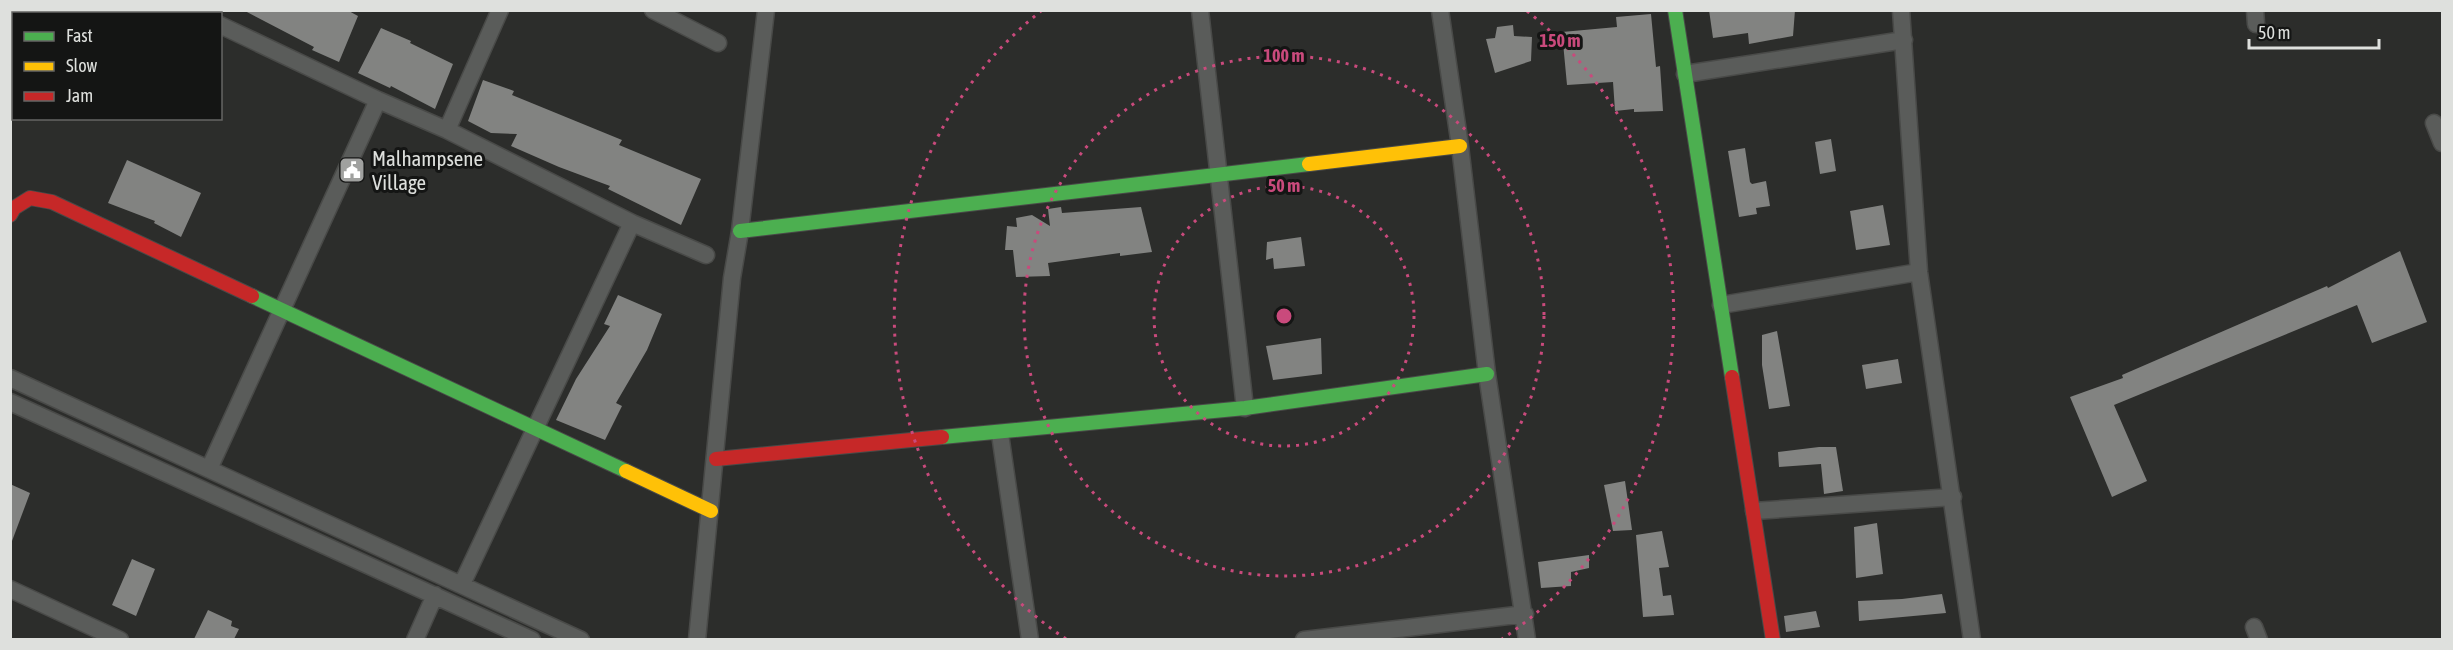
<svg xmlns="http://www.w3.org/2000/svg" width="2453" height="650" font-family="'Asap Condensed',sans-serif">
	<style>
		.building { fill: #828381 }
		.lines { fill: none; stroke-linecap: round; stroke-linejoin: round }
		.street-casing { stroke: #494a48; stroke-width: 19 }
		.fast-casing { stroke: #494a48; stroke-width: 16 }
		.slow-casing { stroke: #494a48; stroke-width: 16 }
		.jam-casing { stroke: #494a48; stroke-width: 16 }
		.street { stroke: #5a5c5a; stroke-width: 16 }
		.fast { stroke: #4caf50; stroke-width: 14 }
		.slow { stroke: #ffc107; stroke-width: 14 }
		.jam { stroke: #c62828; stroke-width: 14 }
		.ring { fill: none; stroke: #c94a7c; stroke-width: 3; stroke-dasharray: 3 6 }
		.labels { text-anchor: middle; dominant-baseline: central; stroke-width: 6; stroke-linejoin: round; paint-order: stroke }
		.poi-label { font-size: 21px; fill: #dee0dd; stroke: #141514; text-anchor: start }
		.centre { fill: #c94a7c; stroke: #141514; stroke-width: 3 }
		.ring-label { font-size: 18px; text-anchor: middle; font-weight: bold; fill: #c94a7c; stroke: #141514; stroke-width: 6; stroke-linejoin: round; paint-order: stroke }
	</style>
	<rect width="100%" height="100%" fill="#2c2d2b"/>
	<path class="building" d="M243 10H347L358 16 339 62 312 50 314 47Z
		M1709 10H1795L1793 36 1749 44 1748 33 1713 38Z
		M1651 14 1656 67 1660 66 1663 111 1634 112V109L1615 111 1613 82 1567 85 1562 32 1617 27 1616 17Z
		M1513 25 1514 36 1532 37 1531 61 1495 73 1486 39 1495 38 1497 27Z
		M381 28 411 41 410 43 453 64 435 109 391 86 390 88 358 73Z
		M483 80 514 91 512 95 622 140 619 145 701 179 681 225 608 189 610 186 559 167 511 146 517 134 491 133 468 121Z
		M1831 139 1836 171 1820 174 1815 142Z
		M1745 148 1750 182 1752 184 1766 181 1770 206 1756 208 1757 214 1739 217 1728 151Z
		M127 160 201 193 181 237 154 223 155 221 108 203Z
		M1883 205 1890 245 1856 250 1850 211Z
		M1061 207 1062 213 1141 207 1152 252 1120 256V253L1048 263 1050 276 1016 277 1013 250H1005L1007 226 1017 227 1016 218 1032 215 1050 226 1048 209Z
		M1301 237 1305 266 1274 269 1273 258 1266 260 1267 242Z
		M2400 251 2427 322 2372 343 2357 305 2114 405 2147 481 2112 497 2070 397 2123 378 2122 375 2327 286 2328 288Z
		M618 295 662 314 647 350 616 403 622 406 605 440 556 420 576 379 610 326 604 324Z
		M1777 331 1790 406 1769 409 1762 365V335Z
		M1321 338 1322 374 1273 380 1266 346Z
		M1898 359 1902 383 1866 389 1862 365Z
		M1819 447H1836L1843 491 1824 494 1821 464 1779 467 1778 452Z
		M1625 481 1632 530 1613 531 1604 485Z
		M10 484 30 493 12 541H10Z
		M1877 523 1883 574 1856 578 1854 527Z
		M1662 531 1669 567 1659 568 1663 596 1671 595 1674 615 1643 617 1636 535Z
		M1589 555V568L1571 572V586L1541 588 1538 562Z
		M132 559 155 569 136 616 112 605Z
		M1942 594 1946 613 1859 621 1858 601 1902 599Z
		M208 610 232 621 231 626 239 629 234 639H194Z
		M1816 611 1820 627 1786 632 1784 616Z"/>
	<g class="lines">
		<g class="street-casing">
			<path id="street" d="M191 10 198 14
				M653 10 718 43
				M1200 10 1245 408
				M1440 10 1460 146 1487 374 1527 640
				M1901 10 1919 272 1972 640
				M2255 10 2256 24
				M39 14 40 10
				M220 25 378 100 447 130 632 223 706 255
				M10 70 14 64
				M1685 74 1904 40
				M2434 123 2442 143
				M447 130 500 10
				M1721 305 1919 272
				M10 378 581 640
				M10 402 532 640
				M1000 434 1030 640
				M209 469 378 100
				M1754 511 1953 497
				M462 584 632 223
				M10 589 120 640
				M2254 627 2259 640
				M415 640 435 595
				M697 640 732 278 740 231 766 10
				M1304 640 1525 614"/>
		</g>
		<g class="fast-casing">
			<path id="fast" d="M1675 10 1732 377
				M740 231 1309 164
				M252 296 626 471
				M942 437 1245 408 1487 374"/>
		</g>
		<g class="slow-casing">
			<path id="slow" d="M1309 164 1460 146
				M626 471 711 511"/>
		</g>
		<g class="jam-casing">
			<path id="jam" d="M10 215 14 208 30 198 52 202 252 296
				M1732 377 1773 640
				M716 459 942 437"/>
		</g>
		<use href="#street" class="street"/>
		<use href="#fast" class="fast"/>
		<use href="#slow" class="slow"/>
		<use href="#jam" class="jam"/>
	</g>
	<g class="ring">
		<circle cx="1284" cy="316" r="130"/>
		<circle cx="1284" cy="316" r="260"/>
		<path d="M1066 639A390 390 0 0 1 1041 11M1527 11A390 390 0 0 1 1502 639"/>
	</g>
	<defs>
		<g id="civic-square" transform="scale(1.35)"><rect x="-9" y="-9" width="18" height="18" rx="4" fill="#a0a19f" stroke="#141514"/><path d="M-.6-6.5H3V-4.5H.6V-3L4-1V1h2V6H-6V1h2V-1L-.6-3ZM-1.2 2.5V6h2.4V2.5Z" fill="#fff"/></g>
	</defs>
	<g fill-rule="evenodd">
		<use href="#civic-square" x="352" y="170"/>
	</g>
	<g class="labels">
		<g class="poi-label">
			<text x="372" y="158">Malhampsene<tspan x="372" dy="24">Village</tspan></text>
		</g>
	</g>
	<circle cx="1284" cy="316" r="9" class="centre"/>
	<g class="ring-label">
		<text x="1560" y="47">150 m</text>
		<text x="1284" y="62">100 m</text>
		<text x="1284" y="192">50 m</text>
	</g>
	<rect width="2453" height="650" fill="none" stroke="#dee0dd" stroke-width="24"/>
	<rect x="12" y="12" width="210" height="108" fill="#141514" stroke="#656664" stroke-width="1.5"/>
	<rect x="24" y="32" width="30" height="9" fill="#4caf50" stroke="#656664" stroke-width="1.5"/>
	<text x="66" y="42" font-size="18" fill="#dee0dd">Fast</text>
	<rect x="24" y="62" width="30" height="9" fill="#ffc107" stroke="#656664" stroke-width="1.5"/>
	<text x="66" y="72" font-size="18" fill="#dee0dd">Slow</text>
	<rect x="24" y="92" width="30" height="9" fill="#c62828" stroke="#656664" stroke-width="1.5"/>
	<text x="66" y="102" font-size="18" fill="#dee0dd">Jam</text>
	<path d="M2249 39v9h130v-9" fill="none" stroke="#dee0dd" stroke-width="3"/>
	<text x="2258" y="39" font-size="18" fill="#dee0dd" stroke="#141514" stroke-width="4.5" paint-order="stroke">50 m</text>
</svg>
